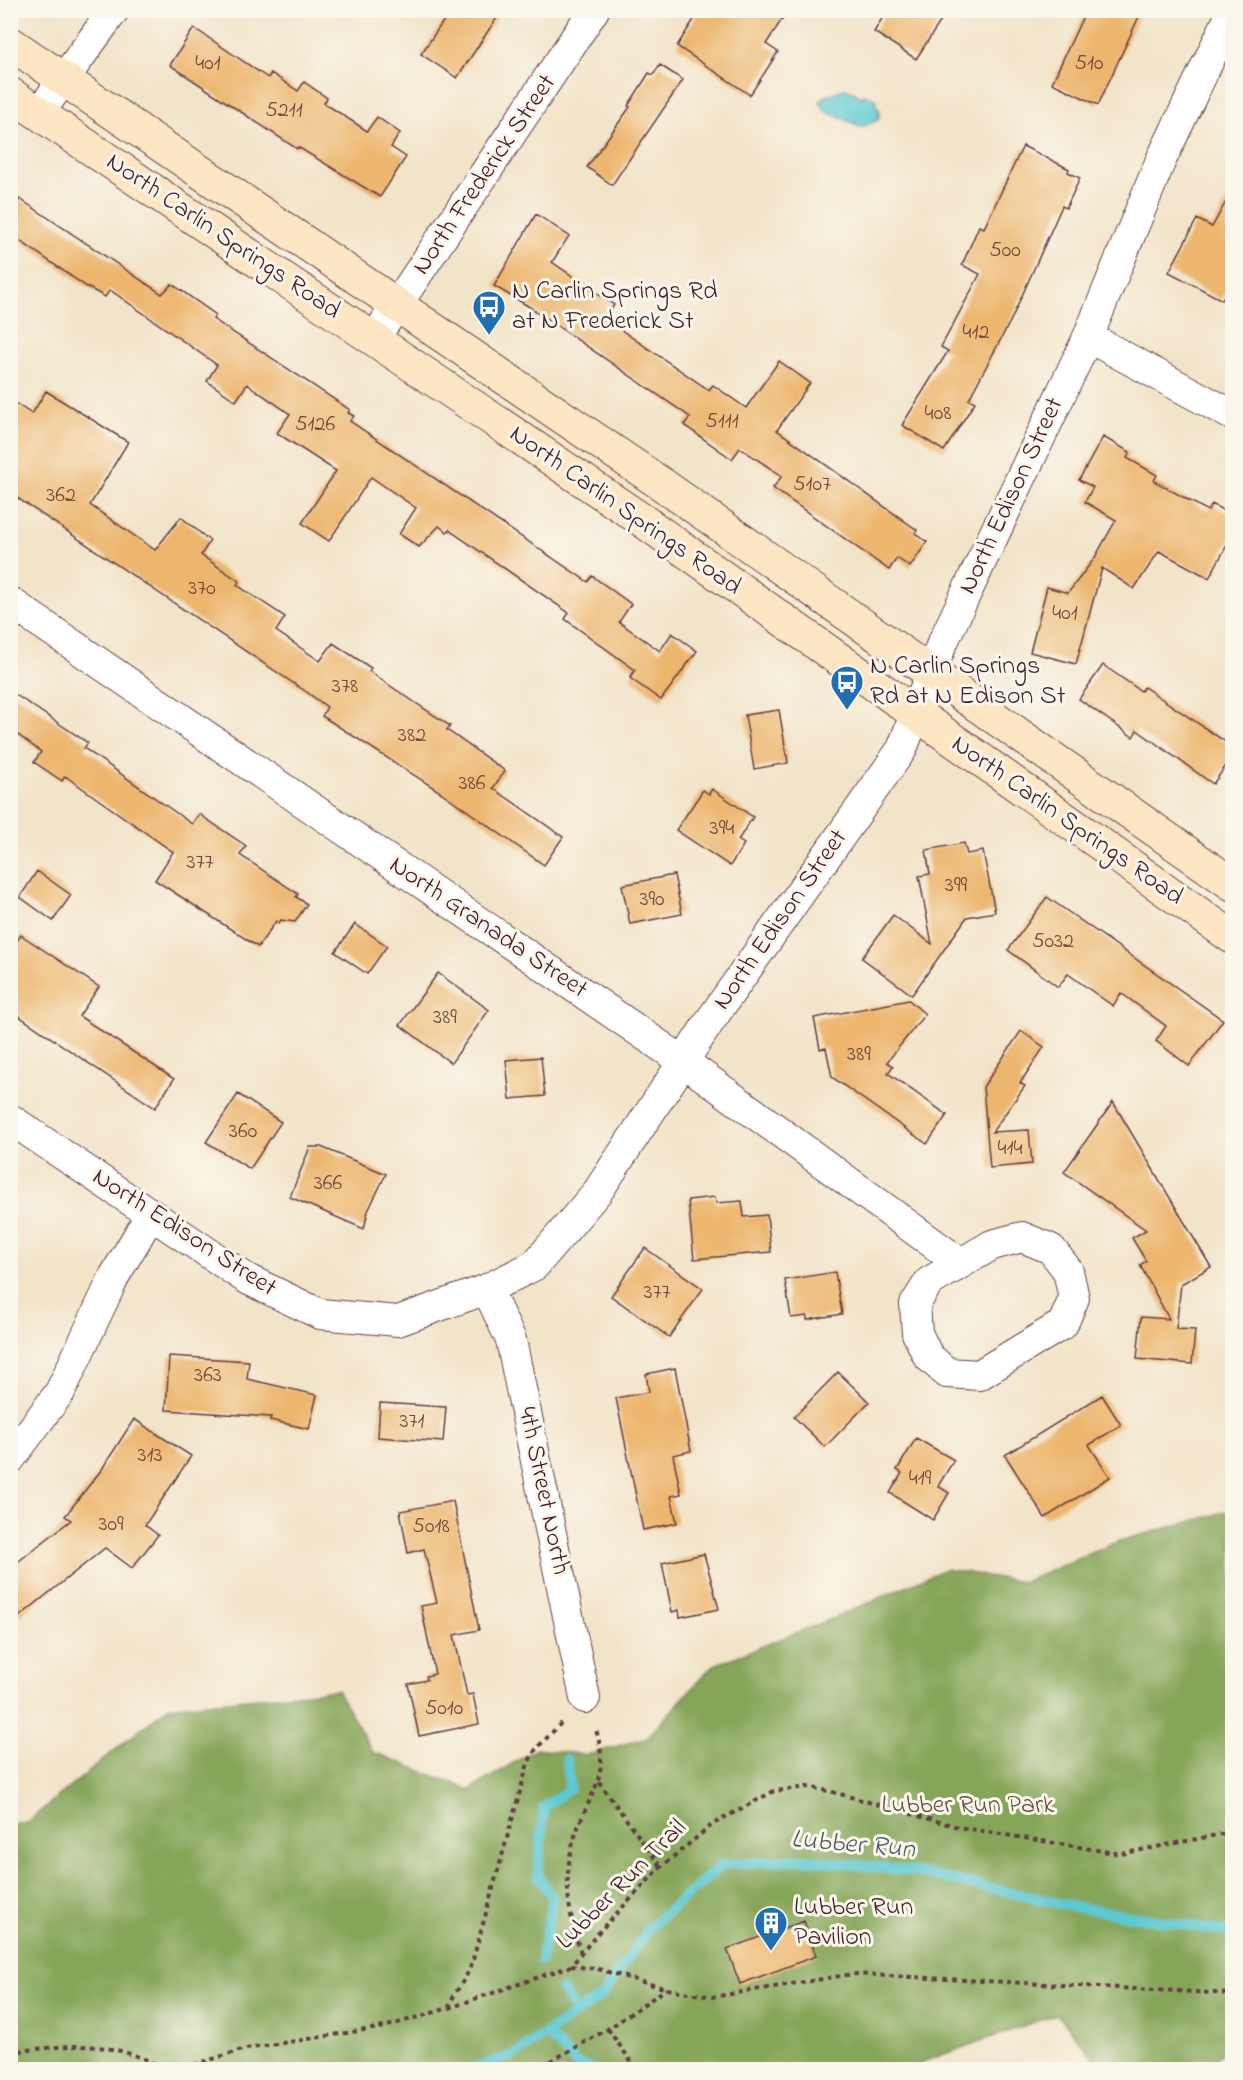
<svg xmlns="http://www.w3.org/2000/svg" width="1243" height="2080" font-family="'Indie Flower',sans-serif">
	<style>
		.forest { fill: #85a559; stroke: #686242; stroke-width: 1.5 }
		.water { fill: #5cc9d3; stroke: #53747f; stroke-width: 1.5 }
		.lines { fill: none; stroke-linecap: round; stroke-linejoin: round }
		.stream { stroke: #5cc9d3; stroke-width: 10 }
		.building { fill: #ecb66e }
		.street-casing { stroke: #633d43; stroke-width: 32 }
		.secondary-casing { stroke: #633d43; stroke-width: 35 }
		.path { stroke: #633d43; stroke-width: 4; stroke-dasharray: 4.5 4.5; stroke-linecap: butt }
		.street { stroke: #fff; stroke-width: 30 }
		.secondary { stroke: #fce6c4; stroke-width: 33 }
		.labels { text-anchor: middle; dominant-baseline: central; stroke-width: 6; stroke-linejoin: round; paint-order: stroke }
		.number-label { font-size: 22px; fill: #72453c }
		.street-label { font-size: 26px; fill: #4a1f2b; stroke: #fbf7ec }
		.poi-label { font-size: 26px; fill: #4a1f2b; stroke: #fbf7ec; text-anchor: start }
		.park-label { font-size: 26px; fill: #664f3c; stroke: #fbf7ec }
		.water-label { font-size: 27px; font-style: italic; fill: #505a66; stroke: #fbf7ec }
	</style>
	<rect width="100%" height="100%" fill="#fbf7ec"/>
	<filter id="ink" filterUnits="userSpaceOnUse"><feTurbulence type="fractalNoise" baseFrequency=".0167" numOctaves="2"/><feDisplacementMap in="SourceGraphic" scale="12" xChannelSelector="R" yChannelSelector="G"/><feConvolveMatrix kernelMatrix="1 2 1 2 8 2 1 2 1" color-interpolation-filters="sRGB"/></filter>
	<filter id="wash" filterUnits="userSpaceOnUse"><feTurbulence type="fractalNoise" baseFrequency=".008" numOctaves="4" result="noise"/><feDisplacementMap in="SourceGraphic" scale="24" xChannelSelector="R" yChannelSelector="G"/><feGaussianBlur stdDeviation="1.35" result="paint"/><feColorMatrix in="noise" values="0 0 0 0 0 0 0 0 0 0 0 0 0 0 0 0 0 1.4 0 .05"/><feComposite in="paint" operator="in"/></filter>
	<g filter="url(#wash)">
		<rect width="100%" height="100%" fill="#f2e4c9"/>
		<path class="forest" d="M1232 1510V2046L1202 2069H1103L1057 2014 925 2061 914 2069 11 2070V1824L27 1822 168 1707 337 1690 373 1752 470 1790 536 1749 588 1755 648 1737 712 1666 834 1618 945 1569 1023 1582 1119 1541Z"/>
		<path class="water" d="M846 88 863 98 864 94 877 100 875 104 880 111 878 120 862 127 825 111 820 102 824 97Z"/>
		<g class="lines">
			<path class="stream" d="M541 1960 553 1898 538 1876 544 1807 570 1789 567 1760
				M562 1990 577 2013
				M546 2033 577 2064 593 2070
				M471 2070 514 2055 602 1996 650 1927 722 1865 805 1859 916 1872 1071 1906 1232 1933"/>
		</g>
		<g id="blocks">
			<path class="building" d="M451 10H502L457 78 421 54Z
				M700 10H788L766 44 778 52 750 95 677 46Z
				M887 10H948L916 59 874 32Z
				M1086 10H1142L1098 105 1052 83Z
				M194 28 268 78 271 73 298 91 304 82 327 98 324 103 367 131 377 117 400 133 391 147 406 157 380 197 298 147 297 149 170 65Z
				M660 65 683 80 612 185 587 167 630 107 628 106 649 73 653 75Z
				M1023 146 1069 169 1068 172 1080 178 1066 208 1062 206 1012 318 969 399 975 402 944 451 902 425 948 351 941 347 980 274 962 265 979 226 984 228Z
				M1233 189V279L1222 300 1169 272 1197 219 1212 227Z
				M20 199 162 294 172 284 216 315 213 319 350 410 348 413 354 416 350 421 588 582 592 576 631 604 619 622 660 651 672 633 697 651 661 700 630 678 635 670 565 619 569 613 449 530 447 532 439 526 419 547 399 534 416 508 371 477 329 541 302 523 336 471 277 433 290 414 247 384 236 401 207 381 217 365 110 290 105 297 87 287 10 234V213Z
				M536 214 569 236 552 262 614 305 605 319 709 390 713 385 746 408 779 361 810 383 777 430 917 530 915 533 927 542 910 567 897 558 889 570 773 488 782 476 740 448 732 459 684 425 690 417 528 306 494 286Z
				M46 391 128 442 90 505 155 550 181 517 210 541 201 555 239 581 237 585 285 617 276 631 320 661 333 643 371 668 369 671 383 681 450 726 447 730 505 771 493 788 563 837 544 865 442 793 322 716 327 707 308 693 10 493V400L32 414Z
				M1103 437 1130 452 1127 458 1157 475 1154 481 1208 511 1212 504 1233 516V534L1209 578 1159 551 1134 589 1102 568 1076 664 1030 652 1047 587 1068 593 1094 559 1116 520 1085 502 1093 487 1079 480Z
				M1103 665 1141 691 1144 687 1233 747V756L1213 784 1137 730 1133 737 1079 699Z
				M10 691 88 743 84 748 192 824 199 814 246 846 240 855 298 894 296 897 307 904 295 922 281 920 279 923 276 921 258 947 155 880 173 852 65 776 62 781 34 762 41 752 10 729Z
				M779 710 788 763 754 769 745 715Z
				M712 789 753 817 738 840 744 844 730 866 676 830 703 790 709 794Z
				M964 843 967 854 983 851 995 912 967 917 912 995 862 958 893 915 932 944 919 876 930 874 926 850Z
				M37 871 71 895 53 921 20 897Z
				M674 875 682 914 630 924 622 885Z
				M1047 897 1223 1020 1189 1066 1156 1041 1166 1026 1121 993 1113 1006 1068 974 1058 987 1008 950Z
				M355 924 387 946 367 974 335 952Z
				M21 935 99 987 79 1016 174 1079 155 1108 10 1010V951Z
				M438 973 489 1010 451 1063 400 1025Z
				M909 1000 925 1014 887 1062 893 1066 888 1073 947 1115 927 1144 832 1077 826 1048 820 1049 814 1018Z
				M1021 1031 1044 1047 1020 1083 1025 1086 992 1132 1029 1130 1032 1164 990 1168 983 1087Z
				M541 1057 545 1096 510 1099 506 1060Z
				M238 1094 281 1122 250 1169 206 1142Z
				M1113 1102 1211 1267 1181 1284 1176 1329 1195 1330 1192 1364 1137 1359 1141 1317 1169 1319 1140 1265 1146 1261 1132 1238 1146 1230 1064 1172Z
				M310 1147H321L386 1174 368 1211 364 1229 290 1197Z
				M715 1197 716 1203 742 1201 744 1217 767 1215 771 1252 694 1259 688 1200Z
				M645 1248 703 1289 669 1337 611 1296Z
				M835 1272 842 1314 807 1320V1316L791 1318 785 1280Z
				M169 1356 249 1361 247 1379 317 1395 309 1429 270 1420 271 1417 166 1410Z
				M675 1368 691 1451 673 1455 681 1494 671 1496 677 1523 643 1530 616 1398 649 1392 646 1374Z
				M838 1372 869 1402 825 1447 794 1417Z
				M1102 1395 1121 1425 1089 1445 1110 1477 1045 1518 1005 1455Z
				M380 1403 446 1407 443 1442 378 1437Z
				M134 1419 191 1456 145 1525 158 1535 132 1568 105 1548 10 1624V1568L71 1520 65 1516 102 1469Z
				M916 1438 954 1460 938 1486 949 1493 933 1520 890 1493 902 1473 897 1470Z
				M453 1501 479 1630 454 1635 467 1695 473 1694 479 1724 419 1736 408 1684 427 1680 426 1676 435 1674 421 1606 437 1603 424 1549 408 1553 400 1511Z
				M704 1554 719 1609 680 1617 679 1610 672 1612 662 1563Z
				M804 1921 816 1956 740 1984 727 1949Z"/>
		</g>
	</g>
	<g filter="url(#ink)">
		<use href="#blocks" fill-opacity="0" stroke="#633d43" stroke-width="1.5"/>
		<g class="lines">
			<g class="street-casing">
				<path id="street" d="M39 113 114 10
					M1088 337 1232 415
					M374 339 594 10
					M10 602 684 1062 960 1263
					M10 1119 247 1279 320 1314 398 1321 487 1289 535 1265 598 1191 710 1021 902 749 941 646 1088 337 1161 160 1232 12
					M1022 1237 1051 1249 1068 1271 1074 1298 1063 1324 979 1375 947 1373 928 1356 917 1333 915 1304 929 1282 992 1245Z
					M487 1289 511 1340 585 1698
					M10 1459 60 1392 115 1275 151 1214"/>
			</g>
			<g class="secondary-casing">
				<path id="secondary" d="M10 43 663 485 1232 884
					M10 94 639 518 1232 937"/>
			</g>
			<path class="path" d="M599 1782 661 1867
				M581 1953C568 1914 562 1876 575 1836 589 1792 612 1777 595 1727
				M571 1966 598 1969 667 1989 712 1997 853 1974 1232 1994
				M449 2008C454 1991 465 1982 472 1963L528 1763 536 1749 564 1720
				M608 2029 637 2070
				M10 2052C74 2045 108 2038 167 2070
				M177 2070 245 2049 384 2027 449 2008 571 1966 597 1934 661 1867 713 1824 774 1791 807 1787 829 1791 958 1827 1121 1854 1232 1832
				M535 2070 608 2029 666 1989"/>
			<use href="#street" class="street"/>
			<use href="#secondary" class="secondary"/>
		</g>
	</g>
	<defs>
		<g id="bus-pin" transform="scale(1.725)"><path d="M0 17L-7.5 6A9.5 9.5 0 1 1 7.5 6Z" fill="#1f6fb2" stroke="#fbf7ec"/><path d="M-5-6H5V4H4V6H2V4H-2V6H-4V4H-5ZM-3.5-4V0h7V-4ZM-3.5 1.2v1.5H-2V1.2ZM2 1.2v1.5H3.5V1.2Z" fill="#fff"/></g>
		<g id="building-pin" transform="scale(1.725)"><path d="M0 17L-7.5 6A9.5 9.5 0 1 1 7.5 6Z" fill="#1f6fb2" stroke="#fbf7ec"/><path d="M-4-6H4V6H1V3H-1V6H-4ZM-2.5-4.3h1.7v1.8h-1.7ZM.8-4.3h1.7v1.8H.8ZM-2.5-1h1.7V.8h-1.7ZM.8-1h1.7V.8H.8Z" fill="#fff"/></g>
	</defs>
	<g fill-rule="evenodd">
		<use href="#bus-pin" x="489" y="307"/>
		<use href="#bus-pin" x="847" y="682"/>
		<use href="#building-pin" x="771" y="1923"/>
	</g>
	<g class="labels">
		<g class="number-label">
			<text x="208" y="64">401</text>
			<text x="1089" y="64">510</text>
			<text x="284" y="111">5211</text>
			<text x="1005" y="251">500</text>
			<text x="976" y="333">412</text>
			<text x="938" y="414">408</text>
			<text x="722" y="422">5111</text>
			<text x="315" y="425">5126</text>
			<text x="812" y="485">5107</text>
			<text x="61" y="496">362</text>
			<text x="202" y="589">370</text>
			<text x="1065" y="614">401</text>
			<text x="345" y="687">378</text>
			<text x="412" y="736">382</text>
			<text x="472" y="784">386</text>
			<text x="722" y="829">394</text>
			<text x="200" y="863">377</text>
			<text x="956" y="886">399</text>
			<text x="652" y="900">390</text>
			<text x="1053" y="942">5032</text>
			<text x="445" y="1018">389</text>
			<text x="859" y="1055">389</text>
			<text x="243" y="1132">360</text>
			<text x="1010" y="1149">414</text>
			<text x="328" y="1184">366</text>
			<text x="657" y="1293">377</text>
			<text x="208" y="1376">363</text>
			<text x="412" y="1422">371</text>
			<text x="150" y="1456">313</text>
			<text x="920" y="1479">419</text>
			<text x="111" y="1525">309</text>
			<text x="431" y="1527">5018</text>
			<text x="444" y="1709">5010</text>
		</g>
		<g class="street-label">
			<text transform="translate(485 175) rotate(-56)">North Frederick Street</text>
			<text transform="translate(223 237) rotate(34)">North Carlin Springs Road</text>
			<text transform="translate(1012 496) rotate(-65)">North Edison Street</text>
			<text transform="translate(625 511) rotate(35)">North Carlin Springs Road</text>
			<text transform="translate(1067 821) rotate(35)">North Carlin Springs Road</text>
			<text transform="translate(781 920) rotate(-55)">North Edison Street</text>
			<text transform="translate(488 928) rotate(34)">North Granada Street</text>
			<text transform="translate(184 1233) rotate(33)">North Edison Street</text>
			<text transform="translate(543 1491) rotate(78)">4th Street North</text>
			<text transform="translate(622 1885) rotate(-45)">Lubber Run Trail</text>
		</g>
		<g class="poi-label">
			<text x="512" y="292">N Carlin Springs Rd<tspan x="512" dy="30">at N Frederick St</tspan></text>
			<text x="870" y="667">N Carlin Springs<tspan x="870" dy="30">Rd at N Edison St</tspan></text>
			<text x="794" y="1908">Lubber Run<tspan x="794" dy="30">Pavilion</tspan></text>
		</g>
		<g class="park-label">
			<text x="968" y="1806">Lubber Run Park</text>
		</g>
		<g class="water-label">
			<text transform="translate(853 1845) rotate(5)">Lubber Run</text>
		</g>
	</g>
	<rect width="1243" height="2080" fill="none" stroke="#fbf7ec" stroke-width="36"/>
</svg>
